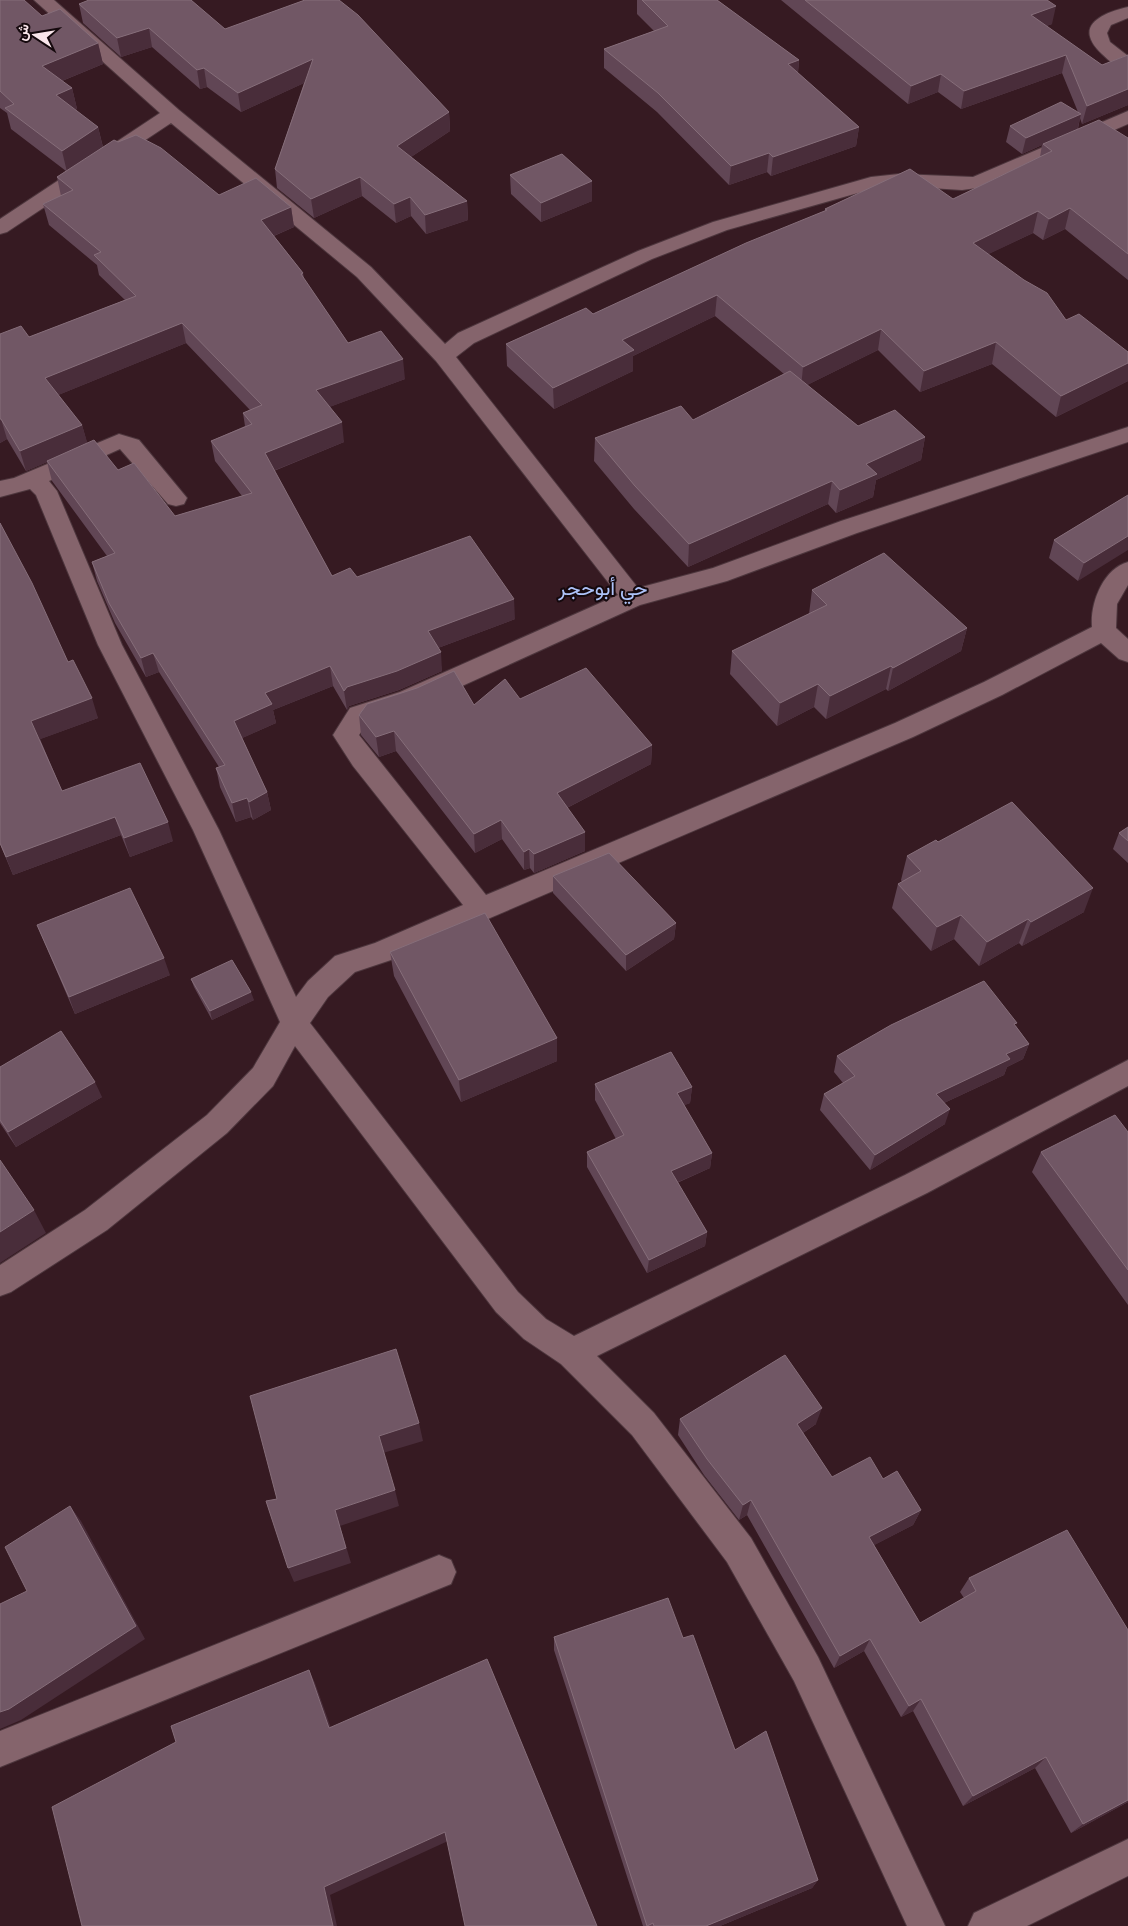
<svg xmlns="http://www.w3.org/2000/svg" width="1128" height="1926" font-family="'Zilla Slab',Vazirmatn,serif">
	<style>
		.lines { fill: none; stroke-linecap: round; stroke-linejoin: round }
		.minor-casing { stroke: #4d363d; stroke-width: 2 }
		.minor { fill: #85646c; fill-rule: evenodd }
		.wall { fill: #614655; fill-rule: evenodd }
		.shaded-wall { fill: #492d3a }
		.building { fill: #715765; stroke: #866e7a }
		.labels { text-anchor: middle; dominant-baseline: central; stroke-width: 4; stroke-linejoin: round; paint-order: stroke }
		.neighbourhood-label { font-size: 21px; fill: #aec3f9; stroke: #15090d }
	</style>
	<rect width="100%" height="100%" fill="#361a22"/>
	<g class="lines">
		<g class="minor-casing">
			<path id="minor" d="M34 0H54L179 110 371 267 445 344 458 333 638 251 713 222 871 177 899 174 973 177 1128 111V124L984 187 962 190 899 186 872 189 727 230 652 259 474 343 456 357 638 588 713 568 841 521 1128 427V442L857 533 727 581 640 605 418 706 368 722 359 735 486 895 895 723 984 682 1092 627C1090 603 1103 569 1128 562V585L1117 604 1116 628 1128 639V662L1119 659 1101 643 1002 695 913 737 394 959 355 972 328 997 310 1023 518 1292 546 1319 574 1336 905 1175 1128 1060V1086L927 1193 597 1356 654 1413 751 1538 818 1657 945 1926H907L794 1681 727 1562 632 1435 561 1364 524 1339 496 1312 295 1046 273 1086 227 1133 107 1230 11 1292 0 1296V1265L85 1210 207 1115 253 1068 280 1022 193 830 98 645 36 495 30 489 0 497V481L14 478 119 434 139 440 187 498 184 504 176 506 168 504 120 449 49 481 57 491 122 645 219 830 296 997 308 981 335 956 375 943 463 905 353 766 333 735 350 708 400 692 618 595 436 361 357 277 171 123 7 232 0 234V219L160 113Z
				M1128 7V18L1111 25 1107 33 1110 42 1128 56V71C1118 68 1109 61 1102 54 1072 26 1102 13 1128 7Z
				M439 1555 451 1560 456 1572 451 1584 0 1767V1731Z
				M1128 1839V1876L1027 1926H968L974 1913Z"/>
		</g>
		<use href="#minor" class="minor"/>
	</g>
	<path class="wall" d="M0 0 42 16 98 43 103 64 62 81 72 88 77 109 75 110 98 127 103 147 118 142 219 195 291 207 294 227 274 236 303 273 304 279 348 343 405 379 329 407 344 442 274 471 332 576 357 577 515 619 438 648 442 671 399 690 349 706 347 710 333 686 273 710 276 723 242 738 267 792 271 810 253 820 251 817 236 822 220 787 216 768 219 767 159 672 146 677 115 623 97 581 92 562 107 556 52 481 47 462 26 471 7 439 0 443V334L29 337 125 300 99 275 97 265 49 225 43 204 61 196 57 177 66 171 11 129 7 113 0 108ZM186 343 250 410 243 413 245 426 211 441 215 461 242 496 175 516 118 470 87 443 82 425 58 395Z
		M637 0H717L799 60 798 73 859 127 856 146 771 176 767 172 729 185 657 112 604 68V49L654 31 637 14Z
		M781 0H1047L1052 24 1046 26 1102 65 1128 55V105L1082 124 1080 118 1078 129 1128 138V280L1065 229 1043 240 1033 233 988 254 1066 320 1128 352V381L1056 417 992 364 920 392 878 350 807 385 858 426 925 437 921 460 876 480 873 497 836 513 828 504 688 567 634 509 594 461 595 438 693 420 784 374 715 316 633 356V371L554 409 507 366 506 344 593 314 825 211V209L953 199 1040 157 1042 145 1022 154 1006 142 1010 126 1078 112 1062 73 961 109 938 92 908 104Z
		M79 4 225 29 449 112 450 131 411 157 467 201 468 220 426 234 411 216 396 223 362 196 314 218 277 188 275 169 304 83 241 112 207 87 200 89 152 47 121 57 83 23Z
		M510 175 592 181V201L541 222 511 194Z
		M1128 495 1078 581 1049 558 1054 540Z
		M812 590 967 628 961 651 888 691 886 689 826 719 814 707 777 726 730 674 732 651 809 614Z
		M68 662 98 718 40 739 62 791 173 841 130 857 121 835 13 875 0 844Z
		M520 699 652 745 651 764 567 808 585 832V851L534 873 530 868 524 870 502 839 475 853 396 751 379 757 361 735 359 715 474 705Z
		M1128 827V863L1113 849 1119 833Z
		M938 842 1084 912 1022 946 1019 943 979 966 954 939 931 951 892 908 898 884 902 882 901 880 907 856Z
		M553 876 676 923 674 939 626 971 553 893Z
		M37 925 170 975 75 1014Z
		M390 952 557 1061 461 1102 394 976Z
		M191 979 254 1000 212 1020 194 987Z
		M1016 1026 1029 1044 1023 1059 1007 1067 1004 1075 944 1103 945 1124 870 1170 820 1110 824 1094 843 1083 834 1072 837 1056Z
		M0 1067 102 1097 16 1147 0 1123Z
		M595 1084 692 1087 690 1103 684 1105 712 1153 710 1168 677 1183 707 1232 705 1246 647 1273 587 1167V1152L616 1139 595 1100Z
		M1128 1132V1305L1032 1172 1041 1152Z
		M680 1419 816 1424 803 1433 832 1477 883 1479 921 1510 913 1525 874 1545 920 1623 964 1598 960 1592 969 1578 1128 1630V1802L1071 1833 1035 1768 963 1806 913 1711 901 1717 864 1651 834 1668 747 1515 739 1520 704 1475 678 1435Z
		M554 1637 683 1638 735 1750 818 1880 812 1888 720 1926H643L554 1650Z"/>
	<path class="shaded-wall" d="M1056 6 1052 24 1028 33 1031 15Z
		M149 28 152 47 121 57 117 38Z
		M98 43 103 64 47 87 42 66Z
		M1066 55 1062 73 961 109 964 91Z
		M313 59 315 78 241 112 238 93Z
		M799 60 797 79 788 64Z
		M204 68 207 87 200 89 197 70Z
		M941 74 938 92 908 104 911 86Z
		M72 88 77 109 61 117 56 95Z
		M1128 89V105L1082 124 1087 106Z
		M449 112 450 131 399 165 397 146Z
		M1081 114 1077 131 1043 144 1042 145 1022 154 1026 138Z
		M98 127 103 148 67 172 62 151Z
		M859 127 856 146 771 176 773 157Z
		M769 153 767 172 729 185 731 166Z
		M360 177 362 196 314 218 311 199Z
		M592 181V201L541 222V203Z
		M410 197 411 216 396 223 394 204Z
		M467 201 468 220 426 234 425 215Z
		M291 207 294 227 264 240 261 220Z
		M1070 208 1065 229 1043 240 1049 219Z
		M1038 211 1033 233 968 264 973 243Z
		M717 295 715 316 633 356V371L554 409 553 388 622 340Z
		M182 323 186 343 51 398 45 378Z
		M881 329 878 350 801 388 803 367Z
		M996 342 992 364 920 392 924 371Z
		M403 359 405 379 319 411 316 390Z
		M1128 363V381L1056 417 1061 396Z
		M0 419H1L7 439 0 443Z
		M342 422 344 442 268 473 265 453Z
		M82 425 88 445 26 471 20 451Z
		M925 437 921 460 876 480 873 497 836 513 840 490 866 464Z
		M832 481 828 504 688 567 689 544Z
		M1128 536V550L1078 581 1084 563Z
		M514 599 515 619 430 651 428 631Z
		M967 628 961 651 888 691 893 668Z
		M441 652 442 671 399 690 349 706 347 710 344 691 347 687Z
		M153 653 159 672 146 677 141 658Z
		M330 666 333 686 273 710 276 723 238 740 234 721 265 693Z
		M891 666 886 689 826 719 830 696Z
		M818 684 814 707 777 726 780 703Z
		M92 698 98 718 38 740 31 721Z
		M394 731 396 751 379 757 376 737Z
		M652 745 651 764 557 813V793Z
		M267 792 271 810 253 820 249 802Z
		M247 798 251 817 236 822 232 803Z
		M115 817 121 835 13 875 6 857Z
		M501 820 502 839 475 853 474 834Z
		M168 822 173 841 130 857 124 838Z
		M585 832V851L534 873V854Z
		M529 849 530 868 524 870V852Z
		M1093 888 1084 912 1022 946 1031 922Z
		M961 915 954 939 931 951 937 927Z
		M1028 919 1019 943 979 966 987 942Z
		M676 923 674 939 626 971V955Z
		M164 958 170 975 75 1014 69 997Z
		M251 992 254 1000 212 1020 210 1011Z
		M557 1038V1061L461 1102 459 1080Z
		M1029 1044 1023 1059 1007 1067 1004 1075 931 1109 936 1094 1006 1054Z
		M95 1082 102 1097 16 1147 8 1132Z
		M692 1087 690 1103 676 1109 677 1093Z
		M950 1109 945 1124 870 1170 875 1155Z
		M712 1153 710 1168 669 1186 671 1171Z
		M34 1210 46 1233 0 1263V1232Z
		M707 1232 705 1246 647 1273 649 1260Z
		M822 1408 816 1424 792 1440 797 1424Z
		M419 1423 423 1441 383 1453 379 1436Z
		M395 1490 399 1506 340 1526 351 1563 294 1582 288 1568 335 1510Z
		M751 1500 747 1515 739 1520 743 1505Z
		M70 1506 81 1521 145 1639 21 1720 0 1729V1712Z
		M921 1510 913 1525 863 1551 869 1537Z
		M870 1639 864 1651 834 1668 840 1656Z
		M309 1670 315 1683 335 1739 329 1728Z
		M921 1699 913 1711 901 1717 909 1706Z
		M1046 1757 1035 1768 963 1806 973 1796Z
		M1128 1800V1802L1071 1833 1083 1824Z
		M445 1832 448 1841 330 1895 337 1926H333L324 1887Z
		M818 1880 812 1888 720 1926H706Z"/>
	<path class="building" d="M0 0H24L42 16 60 9 98 43 42 66 72 88 56 95 98 127 62 151 5 108 14 104 0 91Z
		M89 0H191L225 29 305 0H339L358 15 449 112 397 146 467 201 425 215 410 197 394 204 360 177 311 199 275 169 313 59 238 93 204 68 197 70 149 28 117 38 79 4Z
		M642 0H717L799 60 788 64 859 127 773 157 769 153 731 166 658 93 604 49 668 26Z
		M805 0H1047L1056 6 1031 15 1102 65 1128 55V89L1087 106 1066 55 964 91 941 74 911 86Z
		M1061 102 1081 114 1026 138 1010 126Z
		M1099 120 1128 138V254L1070 208 1049 219 1038 211 973 243 1024 280 1047 293 1066 320 1079 314 1128 352V363L1061 396 996 342 924 371 881 329 803 367 717 295 622 340 634 350 553 388 506 344 586 308 593 314 746 243 827 210 825 209 910 169 953 199 1052 151 1043 144Z
		M136 135 161 148 219 195 256 178 291 207 261 220 303 273 301 274 348 343 381 331 403 359 316 390 342 422 265 453 332 576 350 568 357 577 470 536 514 599 428 631 441 652 397 671 347 687 344 691 330 666 265 693 272 704 234 721 267 792 249 802 247 798 232 803 216 768 225 765 153 653 141 658 109 603 92 562 115 553 47 461 94 440 118 470 134 463 175 516 252 493 211 441 252 424 243 413 262 405 182 323 45 378 82 425 20 451 1 419H0V334L21 326 29 337 136 296 94 255 101 252 43 204 73 190 57 177 114 140 118 142Z
		M562 154 592 181 541 203 510 175Z
		M790 371 858 426 895 410 925 437 866 464 877 474 840 490 832 481 689 544 635 486 595 438 681 406 693 420Z
		M1128 495V536L1084 563 1054 540Z
		M0 523 32 583 68 662 73 660 92 698 31 721 62 791 140 763 168 822 124 838 115 817 6 857 0 843Z
		M884 553 967 628 893 668 891 666 830 696 818 684 780 703 732 651 827 605 812 590Z
		M586 668 652 745 557 793 585 832 534 854 529 849 524 852 501 820 474 834 394 731 376 737 359 715 367 704 417 688 454 671 474 705 505 679 520 699Z
		M1012 802 1093 888 1031 922 1028 919 987 942 961 915 937 927 898 884 921 871 907 856 936 840 938 842Z
		M1128 827V841L1119 833Z
		M609 853 676 923 626 955 553 876Z
		M130 888 164 958 69 997 37 925Z
		M485 913 557 1038 459 1080 390 952Z
		M232 960 251 992 210 1011 191 979Z
		M984 981 1017 1023 1014 1024 1029 1044 1006 1054 1010 1059 936 1094 950 1109 875 1155 824 1094 855 1076 837 1056 891 1025Z
		M61 1031 95 1082 8 1132 0 1120V1067Z
		M671 1052 692 1087 677 1093 712 1153 671 1171 707 1232 649 1260 587 1152 624 1135 595 1084Z
		M1115 1115 1128 1132V1270L1041 1152Z
		M0 1160 34 1210 0 1232Z
		M396 1349 419 1423 379 1436 395 1490 335 1510 346 1548 288 1568 266 1501 277 1499 250 1396Z
		M785 1355 822 1408 797 1424 832 1477 870 1457 883 1479 897 1471 921 1510 869 1537 920 1623 976 1591 969 1578 1067 1530 1128 1630V1800L1083 1824 1046 1757 973 1796 921 1699 909 1706 870 1639 840 1656 751 1500 743 1505 707 1459 680 1419Z
		M70 1506 136 1626 9 1709 0 1712V1604L27 1591 5 1547Z
		M668 1598 683 1638 693 1635 735 1750 766 1731 818 1880 706 1926H654L653 1923 647 1926 554 1637Z
		M487 1659 597 1926H465L445 1832 324 1887 333 1926H82L52 1807 176 1742 171 1726 309 1670 329 1728Z"/>
	<g class="labels">
		<g class="neighbourhood-label">
			<text x="603" y="587">حي أبوحجر</text>
		</g>
	</g>
	<g transform="translate(35 35) rotate(282)" stroke="#15090d" stroke-width="4" paint-order="stroke">
	<path d="M0-4L9 19L0 12L-9 19Z" fill="#fae6eb"/>
	<text y="-8" font-size="14" font-weight="bold" text-anchor="middle" fill="#fae6eb">ش</text>
	</g>
</svg>
